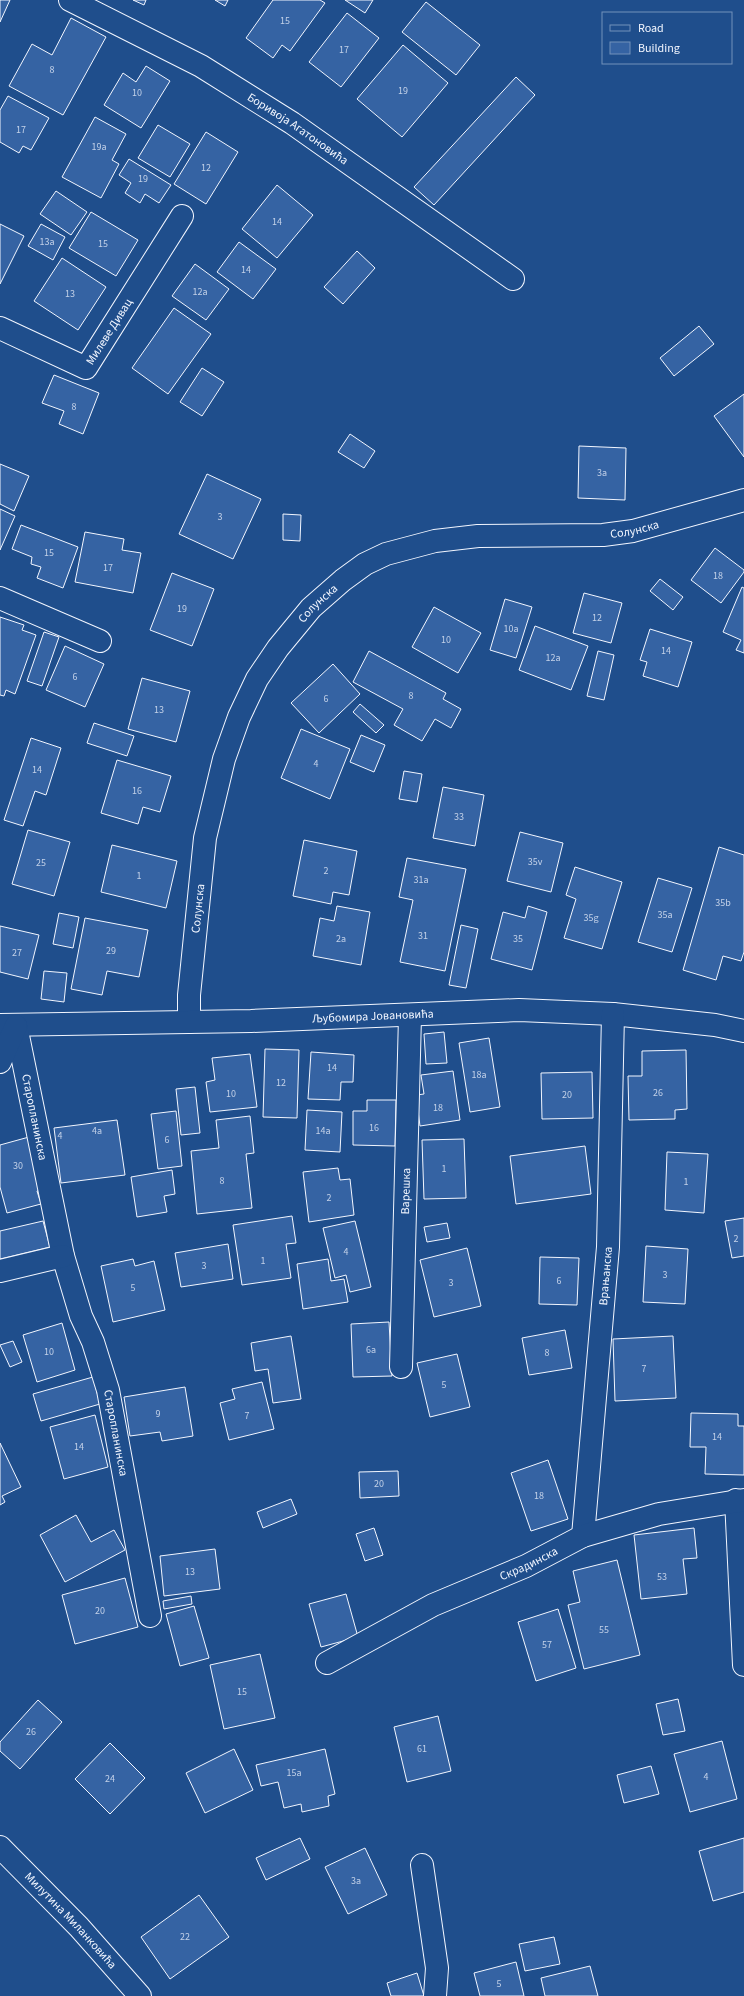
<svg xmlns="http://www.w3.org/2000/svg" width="744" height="1996" font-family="'Source Sans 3',sans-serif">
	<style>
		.building { fill: #3563a3; stroke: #f2f6ff }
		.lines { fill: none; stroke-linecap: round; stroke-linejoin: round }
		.minor-casing { stroke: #f2f6ff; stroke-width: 24 }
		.minor { stroke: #1f4e8c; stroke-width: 22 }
		.labels { text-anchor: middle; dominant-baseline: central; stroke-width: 3; stroke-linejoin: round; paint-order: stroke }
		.number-label { font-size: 10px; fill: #c3d1e8 }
		.street-label { font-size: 12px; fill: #f2f6ff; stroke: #1f4e8c }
	</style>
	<rect width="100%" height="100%" fill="#1f4e8c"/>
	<path class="building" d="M0 0H10L0 22Z
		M133 0H146L144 5Z
		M215 0H228L225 6Z
		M273 0H320L325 3 290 51 282 45 273 58 246 38Z
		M345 0H373L365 13Z
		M426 2 480 45 456 75 402 32Z
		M347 13 379 38 341 87 309 62Z
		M71 18 106 37 63 115 9 86 32 44 52 55Z
		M403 45 448 83 402 137 357 99Z
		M146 66 170 81 141 128 104 105 123 73 136 82Z
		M516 77 535 95 434 205 414 187Z
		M8 96 49 118 31 150 23 146 19 153 0 142V110Z
		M95 117 126 134 112 160 119 164 101 198 62 177Z
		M158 125 190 144 170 177 138 158Z
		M206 132 238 152 206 204 174 184Z
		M129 159 171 185 159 203 145 194 140 203 125 193 131 183 119 175Z
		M277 185 313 215 277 258 242 229Z
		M56 191 87 212 71 235 40 214Z
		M91 212 138 240 116 276 69 248Z
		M0 224 24 236 0 284Z
		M41 224 65 237 53 260 28 246Z
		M239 242 276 269 253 299 217 272Z
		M357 251 375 268 343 304 324 287Z
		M62 258 106 287 78 330 34 301Z
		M195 264 229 289 206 320 172 296Z
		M174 308 211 334 168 394 132 368Z
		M699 326 714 344 674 376 660 358Z
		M202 368 224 382 202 416 180 402Z
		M54 375 99 393 83 434 59 424 64 411 42 403Z
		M744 394V457L714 416Z
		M350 434 375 451 364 468 338 452Z
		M579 446 626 448 625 500 578 498Z
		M0 464 29 476 14 511 0 504Z
		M207 474 261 499 233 559 179 534Z
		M0 509 15 516 0 550Z
		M283 514 301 515 300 541 283 540Z
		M21 525 78 547 63 588 37 578 41 567 31 564 32 557 12 549Z
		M85 532 124 539 122 550 141 553 133 593 75 582Z
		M715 548 744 570V572L721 603 691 580Z
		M172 573 214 589 192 646 150 630Z
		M660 579 683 597 673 610 650 591Z
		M742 587 744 588V653L736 650 741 640 723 632Z
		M584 593 622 603 611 643 573 633Z
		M505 599 532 607 516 658 490 650Z
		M434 607 481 633 458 673 412 647Z
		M0 617 24 625 22 630 36 635 15 694 6 690 4 696 0 695Z
		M535 626 588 646 571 690 519 670Z
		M650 629 692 642 678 687 643 676 647 662 640 660Z
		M44 632 59 637 42 686 27 681Z
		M65 646 104 664 85 707 46 690Z
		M369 651 446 693 443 699 461 709 451 728 435 719 422 741 394 725 403 709 353 682Z
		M598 651 614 655 604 700 587 696Z
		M333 664 360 694 319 733 291 703Z
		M142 678 190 691 176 742 128 729Z
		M360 704 384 725 376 733 353 712Z
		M94 723 134 736 127 756 87 743Z
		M301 729 350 749 330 799 281 778Z
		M361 735 385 745 374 772 350 762Z
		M31 738 61 748 46 795 35 791 23 826 4 820Z
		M117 760 171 776 160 812 143 807 138 824 101 813Z
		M404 771 422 774 417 802 399 799Z
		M443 787 484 795 475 846 433 838Z
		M28 830 70 842 54 896 12 884Z
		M520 832 563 843 551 892 507 881Z
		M304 840 357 851 349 895 333 892 331 904 293 896Z
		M112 845 177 861 166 908 101 892Z
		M719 847 744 855V952L741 961 723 956 716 980 683 970Z
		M407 858 466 869 445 971 400 962 413 900 399 897Z
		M575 867 622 882 602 949 564 938 576 899 566 895Z
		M658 878 692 888 672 952 638 942Z
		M337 906 370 912 361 965 313 956 320 918 334 921Z
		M528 906 547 912 532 970 491 959 503 912 525 918Z
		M59 913 79 917 73 948 53 944Z
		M85 918 148 930 139 977 107 971 102 995 71 989Z
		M461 925 478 929 466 988 449 985Z
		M0 926 39 935 28 979 0 972Z
		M44 971 67 973 64 1002 41 999Z
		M444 1032 447 1063 426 1064 424 1034Z
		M489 1038 500 1107 470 1112 459 1043Z
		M265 1049 299 1050 297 1118 263 1117Z
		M686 1050 687 1109 675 1110V1119L629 1120 628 1076H642V1051Z
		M311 1052 354 1055 353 1082H341L340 1100 308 1099Z
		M250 1054 257 1107 210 1112 206 1082 215 1080 212 1058Z
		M453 1071 460 1120 420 1126 416 1095 424 1094 421 1075Z
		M592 1072 593 1118 542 1119 541 1073Z
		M195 1087 200 1133 181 1135 176 1089Z
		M367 1100H396L395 1146 353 1145V1111H367Z
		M307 1110 342 1112 340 1152 305 1150Z
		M176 1111 182 1166 158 1169 151 1114Z
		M250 1116 254 1153 246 1154 252 1208 197 1214 191 1151 219 1148 216 1120Z
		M117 1120 125 1175 61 1183 54 1128Z
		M29 1137 43 1190 37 1191 41 1204 7 1213 0 1187V1145Z
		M464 1139 466 1198 424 1199 422 1140Z
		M585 1146 591 1194 516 1204 510 1156Z
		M667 1152 708 1154 704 1213 665 1210Z
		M338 1168 340 1180 350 1179 354 1215 309 1222 303 1172Z
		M172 1170 175 1194 164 1196 167 1212 137 1217 131 1177Z
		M292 1216 296 1243 286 1244 291 1278 242 1285 233 1225Z
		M744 1218V1256L732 1258 725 1221Z
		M43 1221 50 1247 0 1259V1231Z
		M355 1221 371 1287 350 1292 346 1275 335 1278 323 1228Z
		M447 1223 450 1238 427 1242 424 1227Z
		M228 1244 233 1279 181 1287 175 1253Z
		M646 1246 688 1249 685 1304 643 1302Z
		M467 1248 481 1306 434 1317 420 1260Z
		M540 1257 579 1258 577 1305 539 1304Z
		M133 1259 135 1266 154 1261 165 1310 113 1322 101 1266Z
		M328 1259 331 1281 344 1279 348 1302 303 1309 297 1264Z
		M389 1322 392 1376 353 1377 351 1324Z
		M62 1323 75 1370 37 1382 23 1335Z
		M565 1330 572 1368 529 1375 522 1338Z
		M291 1336 301 1399 273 1403 268 1369 255 1371 251 1343Z
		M673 1336 676 1398 615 1401 613 1339Z
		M13 1341 22 1362 10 1367 0 1345Z
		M457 1354 470 1407 430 1417 417 1363Z
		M93 1377 100 1404 41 1421 33 1394Z
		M262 1382 274 1429 229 1440 220 1403 235 1399 232 1389Z
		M185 1387 193 1436 162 1441 160 1432 130 1436 124 1397Z
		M691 1413 738 1414V1426H744V1475L705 1474 706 1447H690Z
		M95 1415 108 1467 64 1479 50 1427Z
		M0 1443 21 1487 2 1496 5 1502 0 1505Z
		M548 1460 568 1519 531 1531 511 1473Z
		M398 1471 399 1496 360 1498 359 1472Z
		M291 1499 297 1514 263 1528 257 1512Z
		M76 1515 91 1542 114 1530 125 1550 65 1582 40 1535Z
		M374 1528 383 1555 365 1561 356 1534Z
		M694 1528 697 1558 683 1559 687 1594 641 1599 634 1535Z
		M215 1549 220 1589 164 1596 160 1556Z
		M617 1560 640 1655 584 1669 568 1605 580 1602 573 1571Z
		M125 1578 138 1627 75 1644 62 1595Z
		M346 1594 358 1637 321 1647 309 1604Z
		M191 1596 192 1604 164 1609 163 1601Z
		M194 1606 209 1658 180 1666 166 1614Z
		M558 1609 576 1668 536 1681 518 1622Z
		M260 1654 275 1718 224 1729 210 1665Z
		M678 1699 685 1731 663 1735 656 1704Z
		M38 1700 62 1722 20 1769 0 1751V1742Z
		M438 1716 451 1771 407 1782 394 1727Z
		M722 1741 737 1799 690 1812 674 1754Z
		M110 1743 145 1778 110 1814 75 1779Z
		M234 1749 253 1790 205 1813 186 1773Z
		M325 1749 335 1794 328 1796 329 1806 302 1812 301 1804 284 1808 278 1782 261 1786 256 1765Z
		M651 1766 659 1794 624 1803 617 1775Z
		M300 1838 310 1859 266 1880 256 1858Z
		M744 1838V1892L713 1901 699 1851Z
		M365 1848 387 1895 348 1914 325 1867Z
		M199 1895 229 1937 170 1979 141 1937Z
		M554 1937 560 1964 525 1971 519 1944Z
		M516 1962 524 1996H480L474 1973Z
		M590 1966 598 1996H545L541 1978Z
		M417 1973 424 1996H391L387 1983Z"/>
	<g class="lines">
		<g class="minor-casing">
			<g id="minor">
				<path id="s1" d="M70 0 201 66 292 123 513 279"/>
				<path id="s2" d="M0 328 86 368 182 216"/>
				<path d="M0 598 100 641"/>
				<path id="s3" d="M189 1022V995L205 838 224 759 239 717 257 679 278 648 311 608 343 580 365 564 386 554 435 541 478 536 603 535 633 531 744 500"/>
				<path id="s4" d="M0 1025 251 1021 519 1010 613 1014 715 1025 744 1031"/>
				<path id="s5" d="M16 1026 63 1256 81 1316 93 1342 108 1390 150 1616"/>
				<path d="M0 1062 16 1026"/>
				<path d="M0 1271 63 1256"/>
				<path id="s6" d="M401 1367 410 1016"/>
				<path d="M736 1500 744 1665"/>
				<path id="s7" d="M583 1536 608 1247 613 1014"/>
				<path id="s8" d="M327 1663 433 1605 526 1566 583 1536 659 1514 744 1500"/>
				<path id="s9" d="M0 1847 79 1927 140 1996"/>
				<path d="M422 1865 437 1968 435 1996"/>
			</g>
		</g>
		<use href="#minor" class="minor"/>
	</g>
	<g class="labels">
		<g class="number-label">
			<text x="285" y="21">15</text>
			<text x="344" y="50">17</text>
			<text x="52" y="70">8</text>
			<text x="403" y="91">19</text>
			<text x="137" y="93">10</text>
			<text x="21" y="130">17</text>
			<text x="99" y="147">19a</text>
			<text x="206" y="168">12</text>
			<text x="143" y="179">19</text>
			<text x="277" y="222">14</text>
			<text x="47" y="242">13a</text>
			<text x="103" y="244">15</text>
			<text x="246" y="270">14</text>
			<text x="200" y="292">12a</text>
			<text x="70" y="294">13</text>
			<text x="74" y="407">8</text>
			<text x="602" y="473">3a</text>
			<text x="220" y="517">3</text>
			<text x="49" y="553">15</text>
			<text x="108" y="568">17</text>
			<text x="718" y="576">18</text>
			<text x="182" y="609">19</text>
			<text x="597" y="618">12</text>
			<text x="511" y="629">10a</text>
			<text x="446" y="640">10</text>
			<text x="666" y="651">14</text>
			<text x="553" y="658">12a</text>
			<text x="75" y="677">6</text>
			<text x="411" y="696">8</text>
			<text x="326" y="699">6</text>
			<text x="159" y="710">13</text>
			<text x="316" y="764">4</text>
			<text x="37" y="770">14</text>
			<text x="137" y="791">16</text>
			<text x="459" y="817">33</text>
			<text x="535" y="862">35v</text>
			<text x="41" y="863">25</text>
			<text x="326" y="871">2</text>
			<text x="139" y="876">1</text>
			<text x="421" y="880">31a</text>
			<text x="723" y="903">35b</text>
			<text x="665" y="915">35a</text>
			<text x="591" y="918">35g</text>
			<text x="423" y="936">31</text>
			<text x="341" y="939">2a</text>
			<text x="518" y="939">35</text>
			<text x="111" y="951">29</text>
			<text x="17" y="953">27</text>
			<text x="332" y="1068">14</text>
			<text x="479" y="1075">18a</text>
			<text x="281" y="1083">12</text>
			<text x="658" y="1093">26</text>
			<text x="231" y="1094">10</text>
			<text x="567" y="1095">20</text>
			<text x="438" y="1108">18</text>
			<text x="374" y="1128">16</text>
			<text x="97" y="1131">4a</text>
			<text x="323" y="1131">14a</text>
			<text x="60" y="1136">4</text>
			<text x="167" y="1140">6</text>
			<text x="18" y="1166">30</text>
			<text x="444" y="1169">1</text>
			<text x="222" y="1181">8</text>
			<text x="686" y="1182">1</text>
			<text x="329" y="1198">2</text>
			<text x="736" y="1239">2</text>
			<text x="346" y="1252">4</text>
			<text x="263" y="1261">1</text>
			<text x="204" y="1266">3</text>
			<text x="665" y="1275">3</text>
			<text x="559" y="1281">6</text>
			<text x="451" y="1283">3</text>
			<text x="133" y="1288">5</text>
			<text x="371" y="1350">6a</text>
			<text x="49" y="1352">10</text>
			<text x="547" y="1353">8</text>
			<text x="644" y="1369">7</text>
			<text x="444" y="1385">5</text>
			<text x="158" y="1414">9</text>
			<text x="247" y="1416">7</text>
			<text x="717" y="1437">14</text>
			<text x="79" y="1447">14</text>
			<text x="379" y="1484">20</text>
			<text x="539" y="1496">18</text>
			<text x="190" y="1572">13</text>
			<text x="662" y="1577">53</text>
			<text x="100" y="1611">20</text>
			<text x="604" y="1630">55</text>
			<text x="547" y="1645">57</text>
			<text x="242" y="1692">15</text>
			<text x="31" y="1732">26</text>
			<text x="422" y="1749">61</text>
			<text x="294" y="1773">15a</text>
			<text x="706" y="1777">4</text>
			<text x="110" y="1779">24</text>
			<text x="356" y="1881">3a</text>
			<text x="185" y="1937">22</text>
			<text x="499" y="1984">5</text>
		</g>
		<g class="street-label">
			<text stroke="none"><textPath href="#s1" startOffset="262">Боривоја Агатоновића</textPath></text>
			<text stroke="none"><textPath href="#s2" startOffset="138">Милеве Дивац</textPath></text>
			<text stroke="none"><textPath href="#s3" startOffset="786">Солунска</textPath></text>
			<text stroke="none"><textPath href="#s3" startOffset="450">Солунска</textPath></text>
			<text stroke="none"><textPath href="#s3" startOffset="114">Солунска</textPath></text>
			<text stroke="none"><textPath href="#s4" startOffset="373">Љубомира Јовановића</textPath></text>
			<text stroke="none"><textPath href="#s5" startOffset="93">Старопланинска</textPath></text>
			<text stroke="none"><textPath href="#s6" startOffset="176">Варешка</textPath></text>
			<text stroke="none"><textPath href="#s7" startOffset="261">Врањанска</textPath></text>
			<text stroke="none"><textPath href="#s5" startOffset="420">Старопланинска</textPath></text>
			<text stroke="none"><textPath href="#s8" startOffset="225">Скрадинска</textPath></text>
			<text stroke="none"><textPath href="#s9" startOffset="102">Милутина Миланковића</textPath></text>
		</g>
	</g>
	<rect x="602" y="12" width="130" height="52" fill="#1f4e8c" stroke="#7391ba"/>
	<rect x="610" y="25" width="20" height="6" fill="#1f4e8c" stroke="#7391ba"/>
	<text x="638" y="32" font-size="12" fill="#f2f6ff">Road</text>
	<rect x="610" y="42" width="20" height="12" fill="#3563a3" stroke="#7391ba"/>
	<text x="638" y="52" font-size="12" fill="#f2f6ff">Building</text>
</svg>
